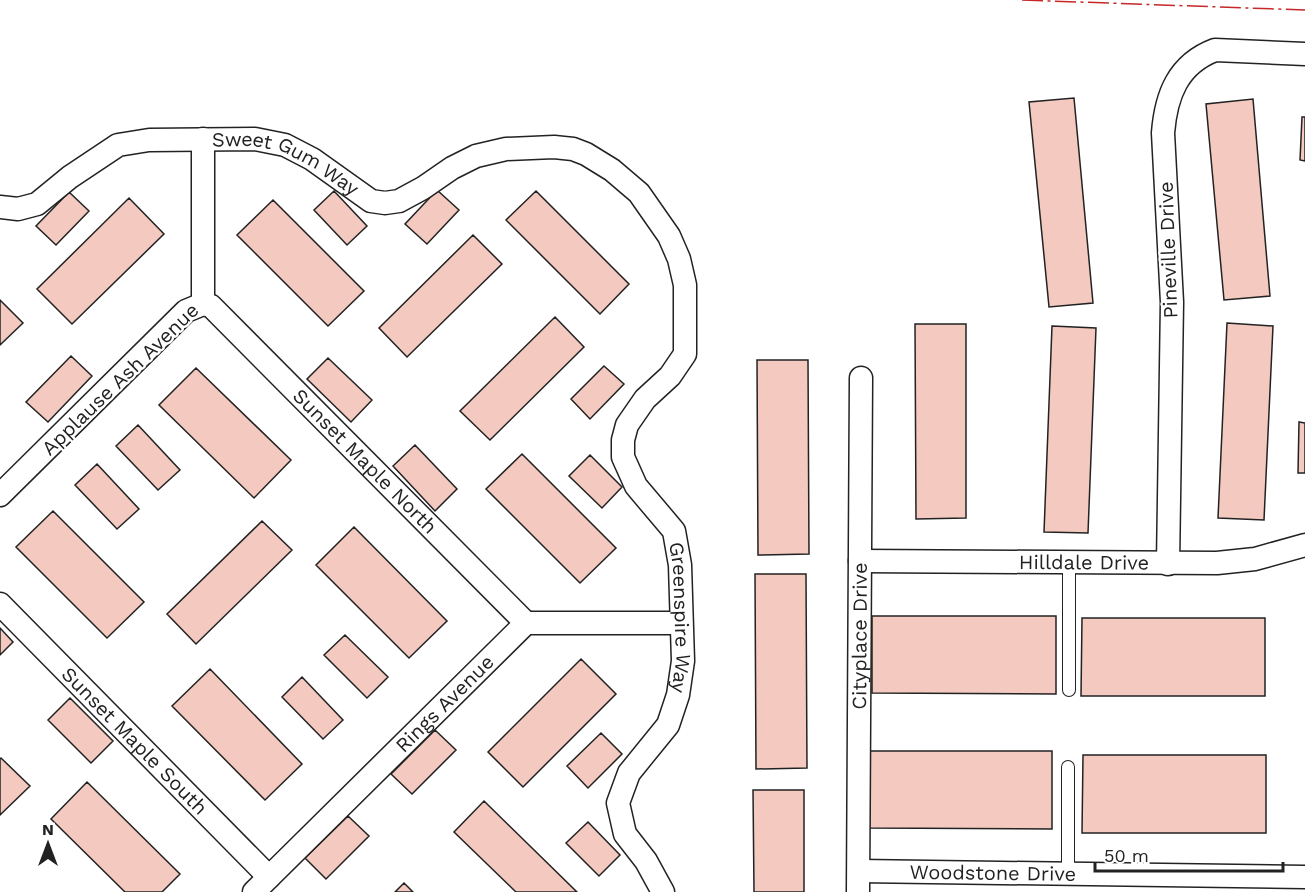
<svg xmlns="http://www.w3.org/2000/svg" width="1305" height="892" font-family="'Work Sans',sans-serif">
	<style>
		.building { fill: #f3c9c0; stroke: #222; stroke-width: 1.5 }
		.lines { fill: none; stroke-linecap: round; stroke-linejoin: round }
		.service-casing { stroke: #222; stroke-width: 14 }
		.minor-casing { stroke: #222; stroke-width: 25 }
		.service { stroke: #fff; stroke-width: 12 }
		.minor { stroke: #fff; stroke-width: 22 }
		.power { stroke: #c62828; stroke-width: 1.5; stroke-dasharray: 21 4.5 3 4.5; stroke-linecap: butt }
		.labels { text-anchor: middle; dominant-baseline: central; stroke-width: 4.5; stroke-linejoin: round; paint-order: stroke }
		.street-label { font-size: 20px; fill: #222; stroke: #fff }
	</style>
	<rect width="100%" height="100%" fill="#fff"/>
	<path class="building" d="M1074 98 1093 303 1049 307 1029 102Z
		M1253 99 1270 296 1224 300 1206 104Z
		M1302 117H1305V161L1300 160Z
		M437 190 459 210 427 244 405 224Z
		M334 191 367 226 347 245 314 210Z
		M536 191 629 284 600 314 506 220Z
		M69 192 89 211 56 245 36 226Z
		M129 198 164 234 72 324 37 289Z
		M273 200 364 291 328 326 237 235Z
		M473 235 502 264 407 357 379 328Z
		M0 300 23 323 0 345Z
		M555 317 584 347 490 440 460 411Z
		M1227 323 1273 326 1264 520 1218 518Z
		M915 324H966V518L916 519Z
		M1052 326 1096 328 1088 533 1044 532Z
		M71 356 92 376 48 422 26 402Z
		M328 358 372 400 351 422 307 379Z
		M757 360H808L809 554 758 555Z
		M604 366 624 384 590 419 571 399Z
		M196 368 291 460 254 498 159 405Z
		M1299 422 1305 423V473H1298Z
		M138 425 180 470 158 490 116 446Z
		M415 445 457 489 435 511 393 466Z
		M522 454 616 548 580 583 486 489Z
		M590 455 622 487 602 508 569 476Z
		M97 464 139 509 117 529 75 485Z
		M53 511 144 602 107 638 16 547Z
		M262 521 292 550 196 644 167 614Z
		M354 527 447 621 409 658 316 565Z
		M755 574H806L807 768 756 769Z
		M872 616H1056V694L872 693Z
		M1082 618H1265V696H1081Z
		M0 628 13 642 0 655Z
		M345 635 388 677 367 698 324 655Z
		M581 659 616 694 523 787 488 752Z
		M210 669 302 764 265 800 172 706Z
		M302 677 343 720 323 739 282 697Z
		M70 698 113 741 91 763 48 720Z
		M435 730 456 750 412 794 391 774Z
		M601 733 622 754 588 788 567 766Z
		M868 751H1052V829L868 828Z
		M1083 755H1266V833H1082Z
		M1 758 30 786 0 815V759Z
		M87 782 180 874 162 892H125L51 819Z
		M753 790H804V892H754Z
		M484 801 577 892H516L454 832Z
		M348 816 369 836 326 879 305 858Z
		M588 822 620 855 599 876 566 843Z
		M404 883 413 892H395Z"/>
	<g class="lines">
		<g class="service-casing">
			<path id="service" d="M1069 690V563
				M1068 874V767"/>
		</g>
		<g class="minor-casing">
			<g id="minor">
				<path id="s1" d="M0 207 18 209 37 204 70 177 118 145 149 140 255 139 285 145 312 159 371 201 385 203 399 201 423 188 452 168 476 156 506 149 554 147 573 149 586 154 612 170 639 193 669 236 679 259 685 285V354L670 376 645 399 627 425 623 440V457L636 486 674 531 680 565 683 661 678 695 668 725 629 773 618 803 625 834 646 861 663 892"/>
				<path d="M203 304V139"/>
				<path id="s2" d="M0 495 186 311 203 304 211 306 526 623"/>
				<path id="s3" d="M860 561 1217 563 1255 559 1305 545"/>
				<path d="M1168 564 1172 302 1163 133C1166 95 1178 64 1215 50L1305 54"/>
				<path id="s4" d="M0 604 269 877"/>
				<path id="s5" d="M859 871 1305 877"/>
				<path id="s6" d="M254 892 526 623H681"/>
				<path id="s7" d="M858 892 861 378"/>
			</g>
		</g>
		<use href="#service" class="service"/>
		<use href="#minor" class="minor"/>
		<path class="power" d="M1022 0 1305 10"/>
	</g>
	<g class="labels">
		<g class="street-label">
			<text stroke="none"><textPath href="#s1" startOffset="312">Sweet Gum Way</textPath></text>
			<text transform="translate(1168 250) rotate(-92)">Pineville Drive</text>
			<text transform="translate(120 379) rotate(-44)">Applause Ash Avenue</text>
			<text stroke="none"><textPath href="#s2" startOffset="507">Sunset Maple North</textPath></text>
			<text stroke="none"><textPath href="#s3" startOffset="224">Hilldale Drive</textPath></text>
			<text stroke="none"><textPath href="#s1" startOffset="1180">Greenspire Way</textPath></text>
			<text stroke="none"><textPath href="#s7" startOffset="256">Cityplace Drive</textPath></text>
			<text stroke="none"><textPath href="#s6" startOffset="268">Rings Avenue</textPath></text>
			<text stroke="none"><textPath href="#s4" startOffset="192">Sunset Maple South</textPath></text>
			<text stroke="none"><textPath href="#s5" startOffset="134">Woodstone Drive</textPath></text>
		</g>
	</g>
	<g transform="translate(48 844)" stroke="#ffffff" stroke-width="4.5" paint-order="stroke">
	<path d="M0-4.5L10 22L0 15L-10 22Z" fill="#222222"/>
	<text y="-9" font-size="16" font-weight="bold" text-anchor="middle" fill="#222222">N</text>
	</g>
	<path d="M1095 862v9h188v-9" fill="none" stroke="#222222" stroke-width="3"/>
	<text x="1104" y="862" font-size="18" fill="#222222" stroke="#ffffff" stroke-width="4.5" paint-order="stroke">50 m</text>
</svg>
